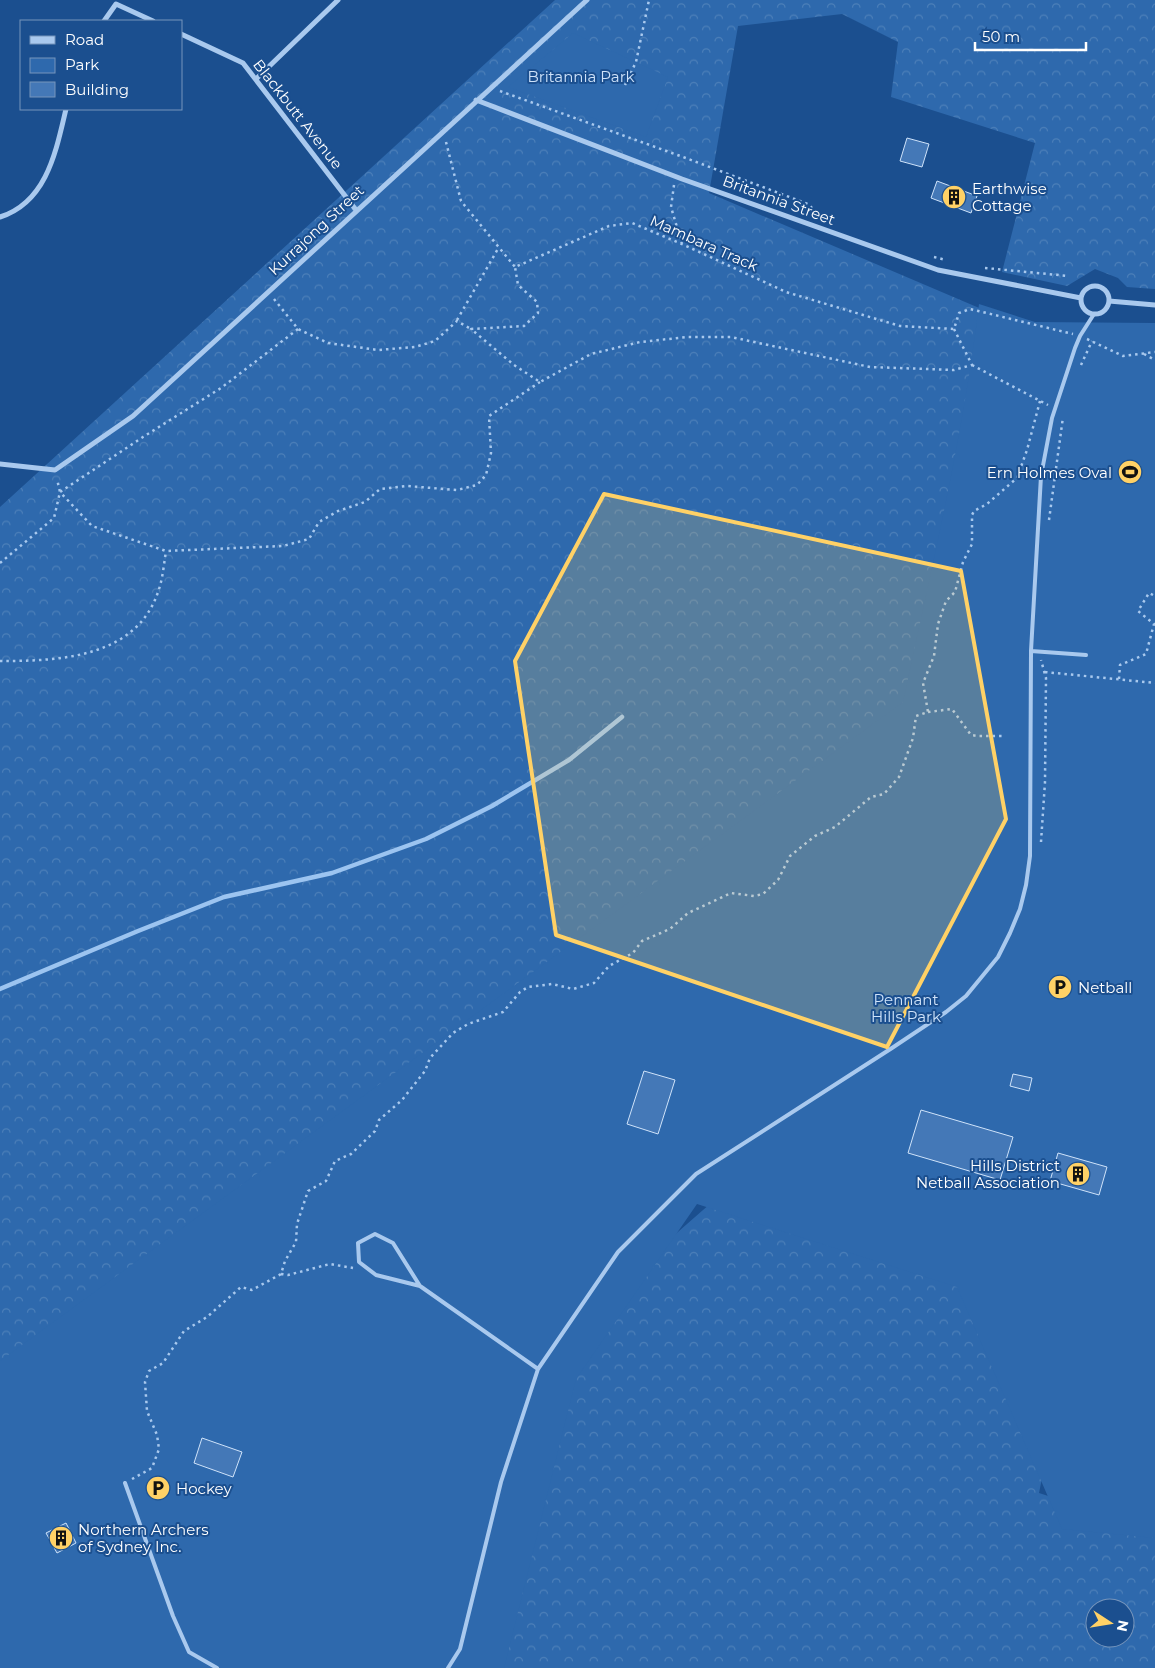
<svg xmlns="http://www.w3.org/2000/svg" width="1155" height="1668" font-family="Montserrat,sans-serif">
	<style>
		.forest { fill: url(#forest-crowns); fill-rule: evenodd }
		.park { fill: #2e69ad }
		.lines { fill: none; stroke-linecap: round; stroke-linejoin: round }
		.stream { stroke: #9cc4f0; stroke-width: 4.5 }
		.building { fill: #4478b7; stroke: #cfe3fa }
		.path { stroke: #a9c9ee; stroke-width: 2.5; stroke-dasharray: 2.5 4; stroke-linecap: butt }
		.lane { stroke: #a9c9ee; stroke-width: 4 }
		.street { stroke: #a9c9ee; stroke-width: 5 }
		.marked { fill: #ffd166; fill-opacity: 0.2; stroke: #ffd166; stroke-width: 4; stroke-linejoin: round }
		.labels { text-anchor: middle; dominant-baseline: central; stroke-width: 4; stroke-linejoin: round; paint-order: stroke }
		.park-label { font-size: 15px; fill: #cfe3fa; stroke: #1b4f8f }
		.street-label { font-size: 15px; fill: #fff; stroke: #1b4f8f }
		.poi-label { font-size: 15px; fill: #fff; stroke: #1b4f8f; text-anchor: start }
	</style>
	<defs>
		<pattern id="forest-crowns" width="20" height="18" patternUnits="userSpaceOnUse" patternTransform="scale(1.25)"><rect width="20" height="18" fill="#2e69ad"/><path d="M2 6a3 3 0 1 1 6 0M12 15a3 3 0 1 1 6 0" fill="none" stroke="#4d80b9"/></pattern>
	</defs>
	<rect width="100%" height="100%" fill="#1b4f8f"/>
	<path class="forest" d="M555 0H1155V289L1127 287 1118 278 1095 269 1067 286 1002 272 1035 143 891 97 898 42 842 14 738 26 709 193 1057 341 959 724 0 1463V507Z
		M814 1113 1072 1328 1039 1493 1155 1531V1668H418L517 1417 671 1238ZM1095 1608H1125V1638H1095Z"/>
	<path class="park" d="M573 33 668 77 646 137 508 87Z
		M979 304 1035 322 1155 323V1538L1062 1529 957 1287 697 1204 576 1379 504 1668H0V1361L903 702C931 570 963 438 979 304Z"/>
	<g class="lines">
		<path class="stream" d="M0 989 138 931 224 897 332 873 426 839 492 806 569 760 622 717"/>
	</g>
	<path class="building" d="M907 138 929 144 922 167 900 161Z
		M937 181 977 196 971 213 931 198Z
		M644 1071 675 1080 658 1134 627 1124Z
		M1013 1074 1032 1078 1029 1091 1010 1086Z
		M921 1110 1013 1137 1000 1180 908 1153Z
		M1058 1153 1107 1167 1099 1195 1050 1181Z
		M202 1438 242 1452 233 1477 194 1463Z
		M66 1523 76 1543 57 1553 46 1533Z"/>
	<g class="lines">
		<path class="path" d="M625 85 636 62 649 0
			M500 91 683 157 808 204 821 217
			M446 142 461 201 515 267
			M674 185 671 207 682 244
			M934 257 946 260
			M985 268 1068 276
			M274 299 298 329 328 343 378 350 415 347 435 341 457 321 471 329
			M457 320 499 247
			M298 329 221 388 143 437 60 492 92 526 166 551 283 546 309 539 319 522 338 511 365 502 380 489 407 486 457 490 477 485 486 475 491 453 489 416 540 382
			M954 329 972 365 954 370 870 367 731 337H688L640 342 591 354 540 382 514 365 471 329 524 326 538 313 537 302 518 285 515 267 609 226 632 223 682 244 786 292 900 326 954 329 959 313 970 309 1073 334
			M1087 339 1123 356 1155 352
			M1144 354 1155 360
			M972 365 1048 405
			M1081 365 1092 341
			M1049 520 1063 417
			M0 563 54 518 60 492 57 479
			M0 661C60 661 138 658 159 589 163 577 164 563 166 551
			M1045 672 1155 683
			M1119 679 1120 665 1146 654 1154 624 1138 611 1149 593 1155 596
			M928 712 952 709 971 735 978 736H1002
			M1041 842 1045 782 1046 678 1041 660
			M281 1274 288 1275 330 1264 353 1268
			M132 1479 152 1468 159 1449 157 1435 147 1411 145 1382 149 1371 163 1363 184 1331 207 1317 241 1287 252 1290 281 1274 285 1261 296 1242 297 1224 308 1191 326 1181 335 1161 351 1154 375 1131 379 1120 402 1100 425 1071 430 1058 453 1033 468 1024 503 1012 520 992 528 987 552 984 573 989 594 983 609 966 633 953 642 941 670 929 688 913 731 893 754 896 763 894 778 880 790 856 815 836 835 827 871 797 884 794 899 777 913 738 916 716 928 712 923 683 934 656 938 624 946 601 955 592 963 562 972 544V515L974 511 987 504 1017 478 1027 450 1040 401"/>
		<path class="lane" d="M1031 651 1086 655
			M420 1286 376 1275 359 1262 358 1243 375 1234 393 1243 420 1286 538 1369
			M125 1483 173 1616 189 1652 217 1668
			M448 1668 460 1649 501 1482 538 1369 618 1252 696 1174 892 1048 946 1012 966 996 998 957 1010 933 1020 909 1026 885 1030 856 1031 651 1041 476 1052 418 1075 348 1080 336 1094 314"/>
		<path class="street" d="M104 21 116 4 153 21
			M181 34 243 63 356 210
			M256 79 338 0
			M476 100 682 179 938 270 1081 298
			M0 217C47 202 56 151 66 109
			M1081 300a14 14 0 1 1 28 0a14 14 0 1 1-28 0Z
			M1109 301 1155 305
			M0 464 55 470 133 416 587 0"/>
	</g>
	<path class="marked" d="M604 494 961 571 1006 819 887 1047 556 935 515 661Z"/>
	<defs>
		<g id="building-disc" transform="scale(1.25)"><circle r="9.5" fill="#ffd166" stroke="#1b4f8f"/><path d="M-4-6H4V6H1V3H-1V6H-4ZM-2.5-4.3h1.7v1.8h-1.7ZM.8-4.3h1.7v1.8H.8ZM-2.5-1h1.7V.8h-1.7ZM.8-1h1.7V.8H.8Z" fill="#111"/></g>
		<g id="stadium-disc" transform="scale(1.25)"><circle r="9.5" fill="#ffd166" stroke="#1b4f8f"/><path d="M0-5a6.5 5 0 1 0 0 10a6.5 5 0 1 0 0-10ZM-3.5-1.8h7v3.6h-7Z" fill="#111"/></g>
		<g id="parking-disc" transform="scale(1.25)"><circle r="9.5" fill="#ffd166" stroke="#1b4f8f"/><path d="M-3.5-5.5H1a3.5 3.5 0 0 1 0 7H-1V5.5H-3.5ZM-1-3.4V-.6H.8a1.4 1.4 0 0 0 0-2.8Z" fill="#111"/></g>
	</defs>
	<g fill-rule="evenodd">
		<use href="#building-disc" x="954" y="197"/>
		<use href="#stadium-disc" x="1130" y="472"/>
		<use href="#parking-disc" x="1060" y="987"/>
		<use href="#building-disc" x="1078" y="1174"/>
		<use href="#parking-disc" x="158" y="1488"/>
		<use href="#building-disc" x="61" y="1538"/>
	</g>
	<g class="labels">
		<g class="park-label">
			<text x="581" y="76">Britannia Park</text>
			<text x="906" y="999">Pennant<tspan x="906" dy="17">Hills Park</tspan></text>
		</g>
		<g class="street-label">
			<text transform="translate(298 114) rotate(52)">Blackbutt Avenue</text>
			<text transform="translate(779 200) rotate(20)">Britannia Street</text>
			<text transform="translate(316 230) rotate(-43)">Kurrajong Street</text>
			<text transform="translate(704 243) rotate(24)">Mambara Track</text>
		</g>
		<g class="poi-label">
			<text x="972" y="188">Earthwise<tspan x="972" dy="17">Cottage</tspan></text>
			<text x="1112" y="472" text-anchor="end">Ern Holmes Oval</text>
			<text x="1078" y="987">Netball</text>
			<text x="1060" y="1165" text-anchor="end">Hills District<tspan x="1060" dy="17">Netball Association</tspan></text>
			<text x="176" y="1488">Hockey</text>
			<text x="78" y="1529">Northern Archers<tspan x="78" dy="17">of Sydney Inc.</tspan></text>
		</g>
	</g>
	<rect x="20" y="20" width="162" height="90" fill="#1b4f8f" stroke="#7695bc"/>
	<rect x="30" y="36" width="25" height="8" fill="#a9c9ee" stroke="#7695bc"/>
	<text x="65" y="45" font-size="15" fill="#ffffff">Road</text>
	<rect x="30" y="58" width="25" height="15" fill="#2e69ad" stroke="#7695bc"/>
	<text x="65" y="70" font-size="15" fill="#ffffff">Park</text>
	<rect x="30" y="82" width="25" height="15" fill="#4478b7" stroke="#7695bc"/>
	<text x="65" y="95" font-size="15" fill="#ffffff">Building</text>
	<g transform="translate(1110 1623) rotate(102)"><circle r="24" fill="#1b4f8f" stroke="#7695bc"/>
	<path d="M0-4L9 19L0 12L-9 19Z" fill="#ffd166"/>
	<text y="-8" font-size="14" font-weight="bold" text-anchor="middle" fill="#ffffff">N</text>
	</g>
	<path d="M975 42v8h111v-8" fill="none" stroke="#ffffff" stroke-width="2.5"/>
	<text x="982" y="42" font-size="15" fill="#ffffff" stroke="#1b4f8f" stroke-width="4" paint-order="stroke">50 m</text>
</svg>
